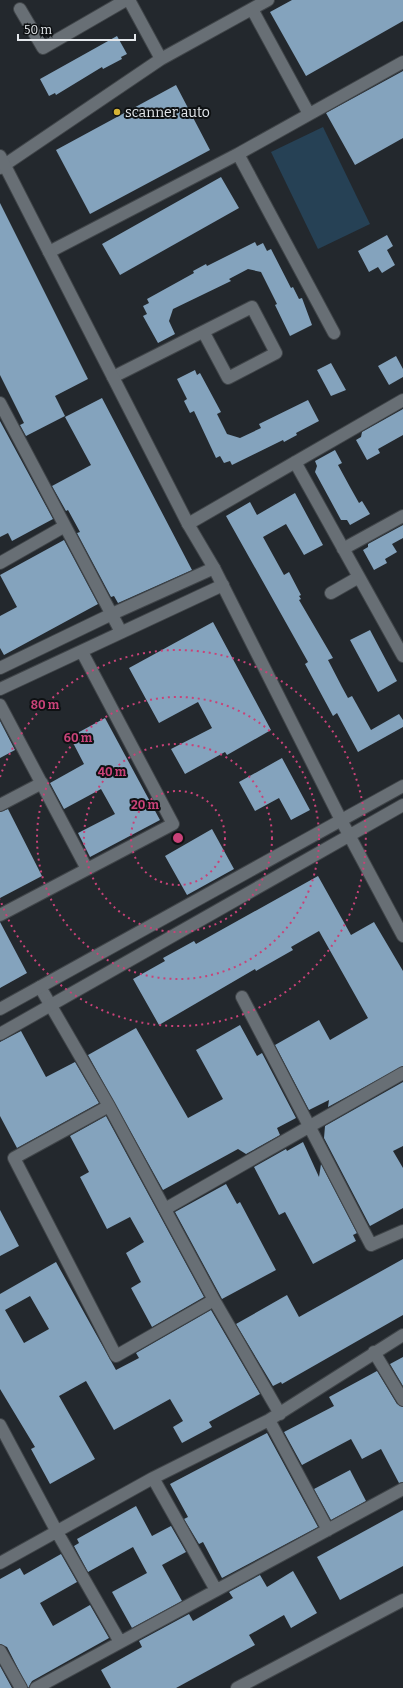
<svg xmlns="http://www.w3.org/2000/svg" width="403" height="1688" font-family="Bitter,serif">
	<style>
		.green { fill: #264155 }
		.building { fill: #84a3bd; fill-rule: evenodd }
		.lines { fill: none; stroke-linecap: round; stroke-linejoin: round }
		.street-casing { stroke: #404549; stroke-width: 14 }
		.secondary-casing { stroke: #404549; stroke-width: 14 }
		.street { stroke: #686f75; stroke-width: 12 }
		.secondary { stroke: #686f75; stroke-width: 12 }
		.ring { fill: none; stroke: #c94278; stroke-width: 2; stroke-dasharray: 2 4 }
		.poi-dot { fill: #d7b434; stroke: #0e1113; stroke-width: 1.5 }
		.labels { text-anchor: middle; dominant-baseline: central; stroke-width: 4; stroke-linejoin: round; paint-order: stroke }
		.poi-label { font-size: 14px; fill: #e4e8ec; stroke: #0e1113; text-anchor: start }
		.centre { fill: #c94278; stroke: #0e1113; stroke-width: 2 }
		.ring-label { font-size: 12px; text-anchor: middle; font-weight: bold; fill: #c94278; stroke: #0e1113; stroke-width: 4; stroke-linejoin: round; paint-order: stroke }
	</style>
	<rect width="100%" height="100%" fill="#23282d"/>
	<path class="green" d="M323 127 370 224 318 249 271 152Z"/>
	<path class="building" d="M292 0H403V21L306 76 270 12Z
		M117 36 127 54 121 57 122 59 103 69 102 67 56 95 55 93 49 96 40 79Z
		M403 71V138L355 165 326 113Z
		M176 85 210 150 90 214 56 150Z
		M221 177 239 208 120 275 102 244Z
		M0 203 88 379 55 396 65 416 26 436 20 425 24 423 0 375Z
		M387 235 393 246 387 250 395 265 382 273 378 267 369 272 358 251Z
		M255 242 257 246 263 243 267 251 271 249 291 288 293 287 299 299 302 298 312 325 290 336 275 305 277 304 261 272 248 269 229 279 231 281 173 309 169 321 175 334 158 343 143 316 147 314 143 306 149 303 147 299 194 273 193 271 206 264 207 266Z
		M396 356 403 369V377L389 385 378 366Z
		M331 363 346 390 331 396 317 370Z
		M195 370 197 375 200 373 221 412 217 414 227 434 240 438 261 428 259 424 308 400 319 421 296 433 297 435 284 442 283 440 232 465 230 461 224 463 220 456 216 458 194 411 190 413 184 401 187 399 177 379Z
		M102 398 192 570 118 603 114 596 111 597 77 533 80 532 68 510 66 511 52 486 91 465 65 417Z
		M403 409V435L378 449 380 453 367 460 356 440 361 437 362 432Z
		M0 421 53 519 12 541 8 533 0 537Z
		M335 450 342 463 338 465 350 487 359 503 362 501 370 514 350 525 347 520H341L315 472 317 466 315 461Z
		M295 493 323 545 304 555 286 524 263 537 284 575 289 572 301 595 299 596 301 599 299 600 333 658 328 660 342 687 348 698 352 696 371 730 399 714 403 720V727L358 752 337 713 333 716 305 664 308 662 226 516 250 502 257 515Z
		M403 525V538L392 544 397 552 385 559 387 563 374 570 363 550 368 547V544Z
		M64 540 98 604 4 655 0 648V616L17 607 0 575Z
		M213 622 271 730 227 755 225 752 185 774 171 749 212 728 198 702 159 723 129 668Z
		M370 630 397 681 378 692 350 640Z
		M105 718 160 820 90 857 78 833 115 814 101 789 64 809 50 783 84 764 70 737Z
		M0 721 15 750 0 758Z
		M282 758 310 810 291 820 279 798 255 811 239 782Z
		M8 809 42 876 0 898V812Z
		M212 829 234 869 187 895 165 856Z
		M318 876 351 935 374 922 403 971V1066L328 1107 329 1100 309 1110 275 1045 319 1020 330 1040 368 1018 319 931 291 947 293 950 256 971 255 969 159 1025 133 979 165 961 163 958 194 941 196 944Z
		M0 922 27 973 0 988Z
		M240 1025 257 1056 262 1053 296 1118 277 1128 280 1135 246 1154 238 1149 163 1190 88 1055 136 1028 188 1118 223 1099 196 1050Z
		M21 1031 46 1077 75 1062 99 1103 17 1148 0 1116V1042Z
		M403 1082V1146L393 1151 403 1168V1208L370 1226 324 1138 325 1126Z
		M106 1116 204 1297 152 1327 131 1288 141 1282 126 1253 144 1242 130 1217 107 1229 80 1177 89 1172 70 1136Z
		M303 1142 319 1177 321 1164 357 1233 353 1235 356 1241 313 1264 285 1212 279 1215 254 1167 286 1149 287 1151Z
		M226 1184 237 1204 240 1202 276 1270 222 1299 175 1212Z
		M0 1210 19 1246 0 1256Z
		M403 1259V1315L282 1384 281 1382 273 1386 236 1324 287 1295 299 1317Z
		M56 1262 116 1370 139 1358 136 1353 211 1310 260 1394 209 1422 212 1427 182 1443 173 1427 183 1421 170 1399 114 1430 86 1381 59 1396 95 1459 50 1484 31 1449 35 1447 0 1389V1294ZM30 1296 49 1329 24 1343 5 1310Z
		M403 1357V1386L390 1364Z
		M377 1371 397 1404 403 1407V1482L399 1483 381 1449 362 1459 351 1439 302 1465 284 1432 334 1406 329 1397Z
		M267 1433 318 1527 222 1578 203 1542 199 1544 184 1519 188 1517 170 1484Z
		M350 1470 366 1501 331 1520 314 1489Z
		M136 1506 152 1536 171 1526 186 1552 162 1565 182 1601 132 1628 112 1592 147 1573 133 1547 88 1572 74 1546 79 1543 77 1539Z
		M403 1510V1566L340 1600 317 1557Z
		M61 1554 77 1582 40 1603 53 1626 90 1605 109 1638 32 1681 28 1688 7 1647 0 1644V1579L20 1568 24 1575Z
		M293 1571 317 1613 291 1628 284 1615 249 1635 255 1645 176 1688H111L101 1670 142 1647 139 1641 189 1614 193 1621 233 1598 229 1592 260 1575 267 1587Z
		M0 1666 12 1688H0Z"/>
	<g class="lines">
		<g class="street-casing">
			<path id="street" d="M129 0 161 59
				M20 9 43 48 126 0
				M252 9 309 114
				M238 154 334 333
				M0 168 161 59 268 0
				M49 252 238 154 403 62
				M113 377 252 307 276 353 228 378 204 333
				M0 403 121 632
				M295 462 403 656
				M188 524 403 400
				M343 549 403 516
				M0 563 65 526
				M331 593 359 577
				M0 668 112 614 214 568
				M0 689 223 585
				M0 705 87 869
				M0 805 42 783
				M0 915 173 824 82 652
				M40 987 109 1106 214 1300 280 1414
				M242 997 371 1245 403 1231
				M109 1106 14 1158 116 1356 214 1300
				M165 1209 403 1073
				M374 1352 403 1400
				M269 1420 328 1530
				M0 1425 57 1532 120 1642
				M153 1478 216 1590
				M0 1563 153 1478 269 1420 403 1335
				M0 1651 21 1688
				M36 1688 403 1489"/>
		</g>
		<g class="secondary-casing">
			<path id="secondary" d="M0 156 188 524 214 568 341 820 403 936
				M0 1009 403 786
				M0 1034 403 805
				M237 1688 403 1600"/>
		</g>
		<use href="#street" class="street"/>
		<use href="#secondary" class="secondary"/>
	</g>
	<g class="ring">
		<circle cx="178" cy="838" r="47"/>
		<circle cx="178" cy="838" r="94"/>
		<circle cx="178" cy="838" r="141"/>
		<path d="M0 777A188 188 0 1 1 0 899"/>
	</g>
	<circle class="poi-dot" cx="117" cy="112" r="4"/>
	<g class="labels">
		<g class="poi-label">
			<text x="125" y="112">scanner auto</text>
		</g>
	</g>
	<circle cx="178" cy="838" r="6" class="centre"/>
	<g class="ring-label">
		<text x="45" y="709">80 m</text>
		<text x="78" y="742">60 m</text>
		<text x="112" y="776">40 m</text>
		<text x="145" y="809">20 m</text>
	</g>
	<path d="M18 34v6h117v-6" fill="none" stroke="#e4e8ec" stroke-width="2"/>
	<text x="24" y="34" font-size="12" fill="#e4e8ec" stroke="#0e1113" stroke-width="3" paint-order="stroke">50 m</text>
</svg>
